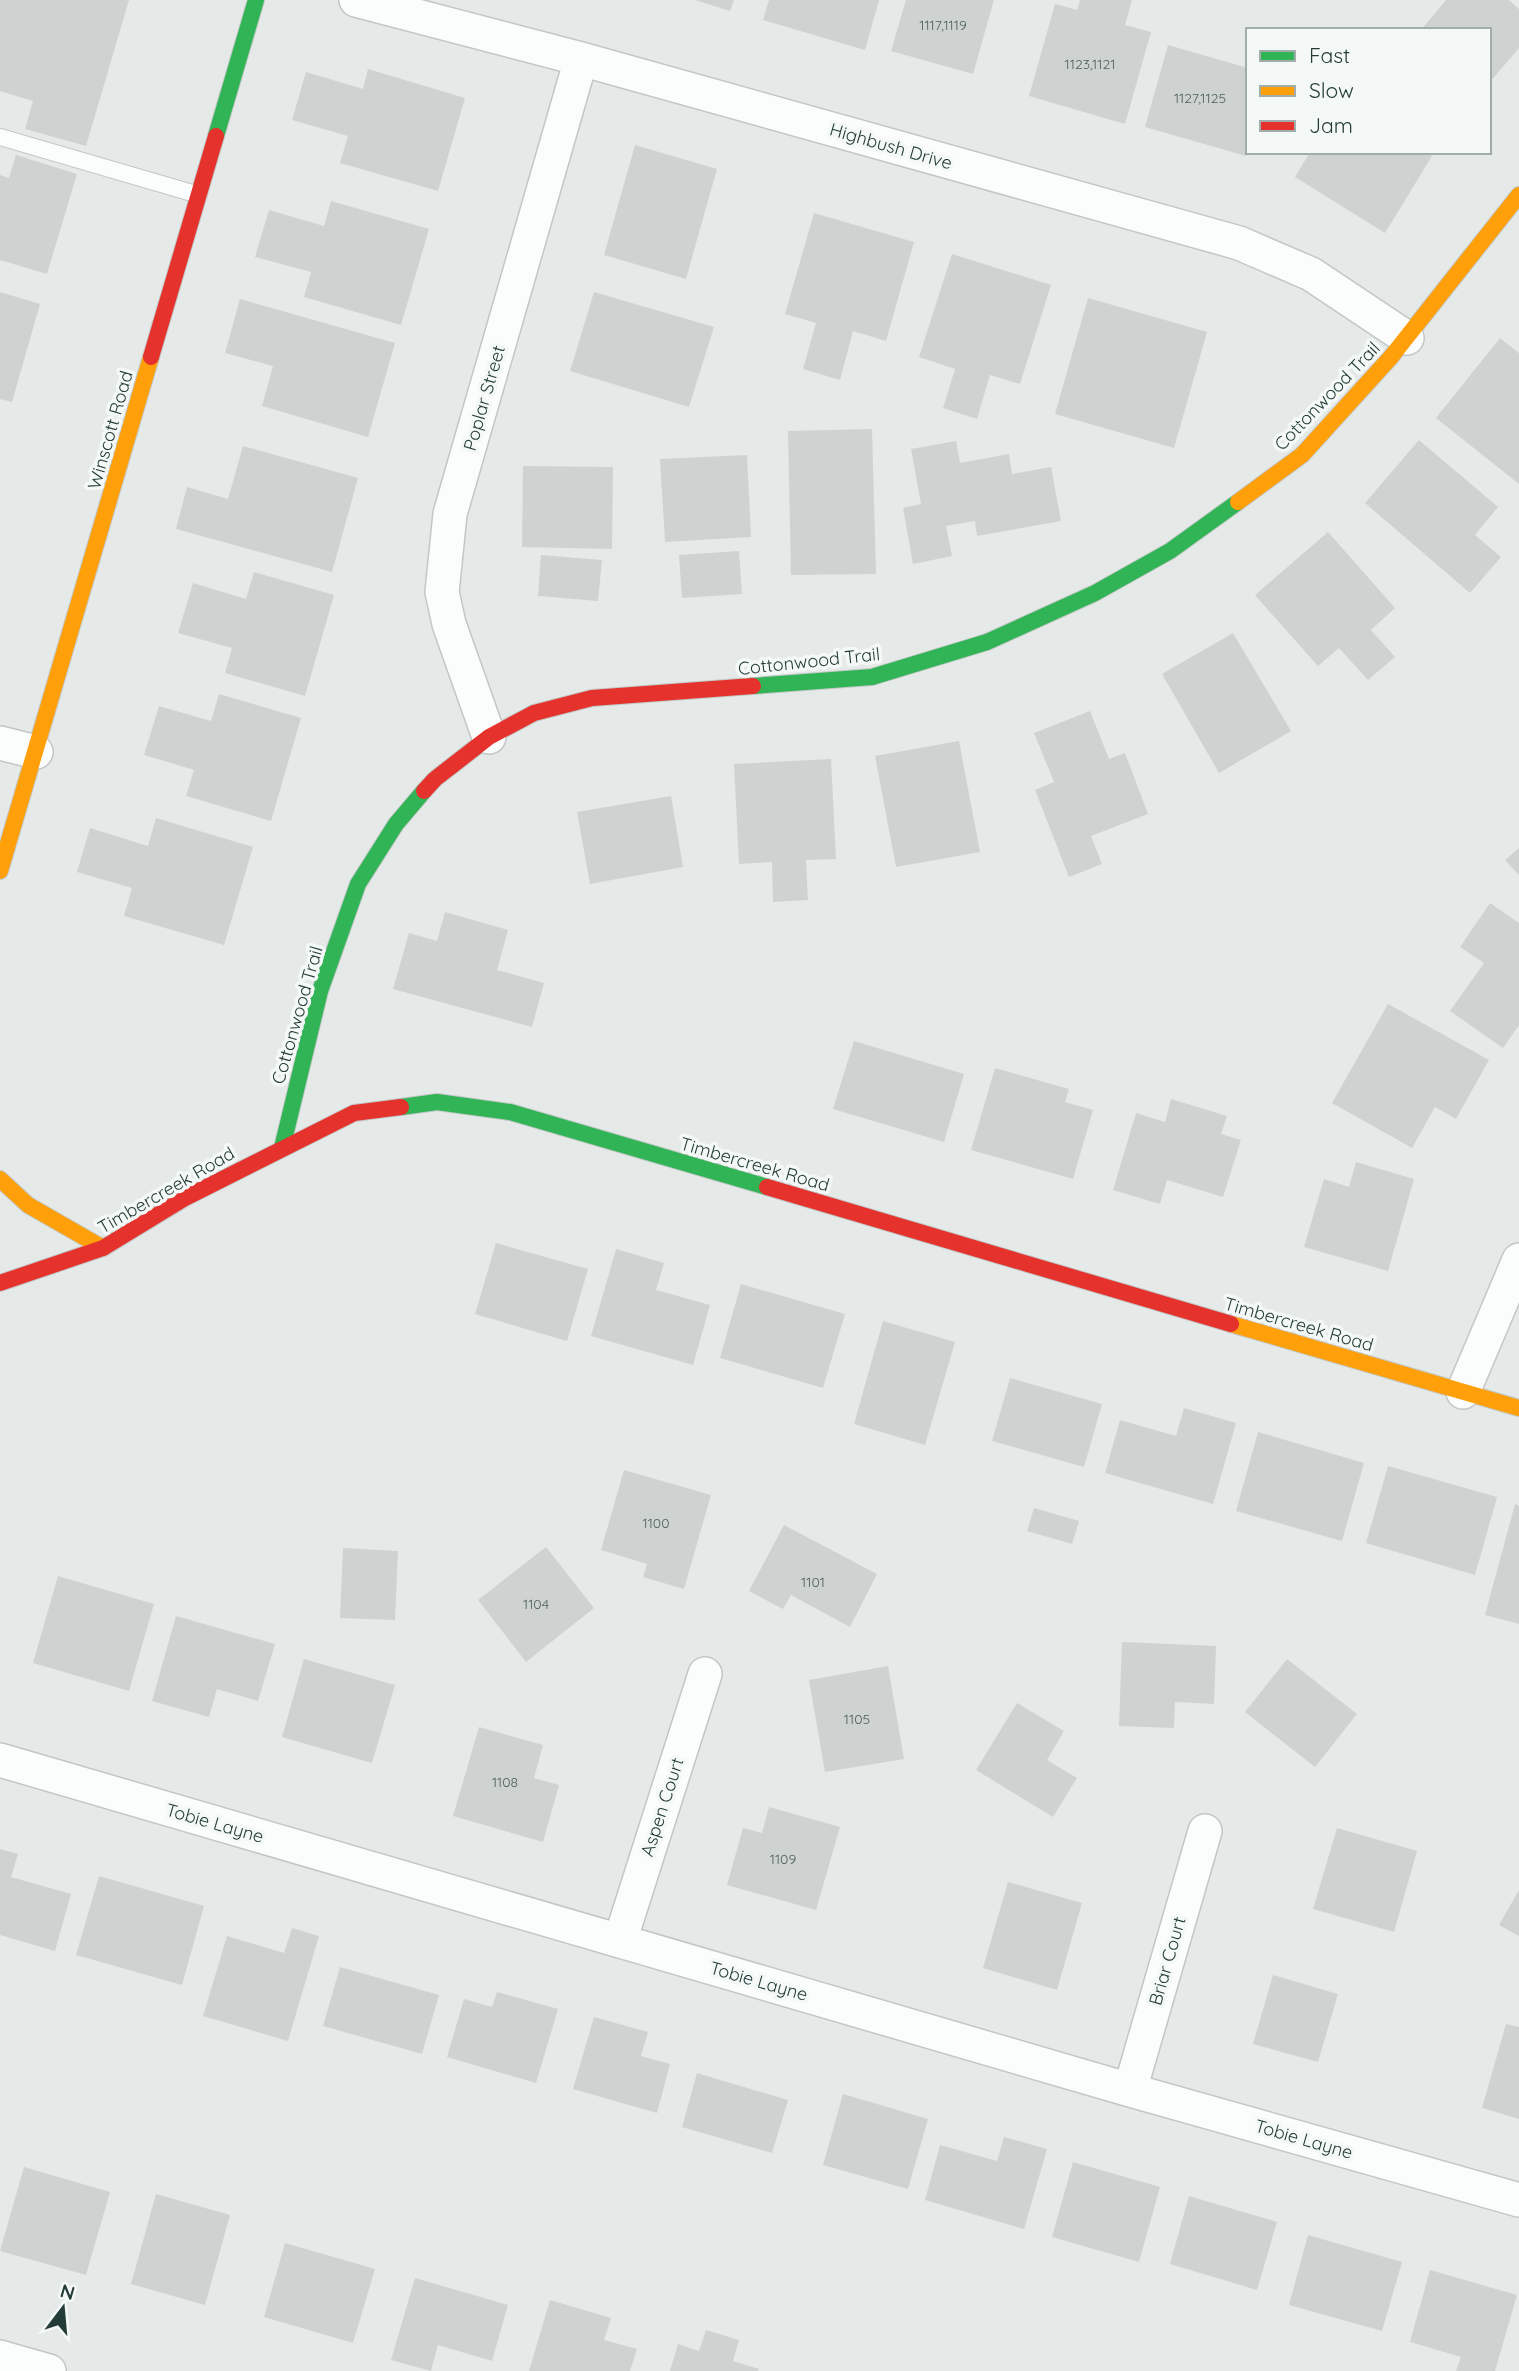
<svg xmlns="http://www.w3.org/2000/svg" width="1519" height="2371" font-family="Quicksand,sans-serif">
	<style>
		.building { fill: #ced3d1 }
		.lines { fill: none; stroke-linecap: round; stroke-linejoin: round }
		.lane-casing { stroke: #c2c7c5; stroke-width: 18 }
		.street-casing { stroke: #c2c7c5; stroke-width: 36 }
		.fast-casing { stroke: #c2c8c6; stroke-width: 18 }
		.slow-casing { stroke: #c2c8c6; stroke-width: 18 }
		.jam-casing { stroke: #c2c8c6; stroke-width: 18 }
		.lane { stroke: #fbfcfc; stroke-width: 16 }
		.street { stroke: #fbfcfc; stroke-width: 33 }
		.fast { stroke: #30b455; stroke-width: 16 }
		.slow { stroke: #ff9f0a; stroke-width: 16 }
		.jam { stroke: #e5322d; stroke-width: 16 }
		.labels { text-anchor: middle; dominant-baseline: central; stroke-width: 7; stroke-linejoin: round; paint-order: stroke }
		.number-label { font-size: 14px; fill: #4f625f }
		.street-label { font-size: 18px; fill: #243c38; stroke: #f4f9f7 }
	</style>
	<rect width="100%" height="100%" fill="#e5eae8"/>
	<path class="building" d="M0 0H129L86 146 25 129 33 101 0 91Z
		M695 0H734L730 11Z
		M769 0H879L865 50 763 20Z
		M906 0H994L973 74 891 51Z
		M1080 0H1132L1125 25 1151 32 1125 124 1029 96 1055 4 1077 10Z
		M1446 0H1509L1519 9V48L1489 83V30H1421Z
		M1168 45 1248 68V149L1246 156 1145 127Z
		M368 69 465 98 438 191 340 163 348 136 292 120 306 72 363 89Z
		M635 145 717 169 686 279 604 255Z
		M1310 152H1426L1432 156 1385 233 1295 177Z
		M16 155 77 174 47 274 0 260V175L9 178Z
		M331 201 429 229 401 325 304 297 311 272 255 257 269 210 324 226Z
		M814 213 914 242 886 341 853 331 840 380 803 369 816 323 785 314Z
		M952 254 1051 285 1020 384 990 375 977 419 943 408 955 369 919 357Z
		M0 292 40 304 12 402 0 399Z
		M594 292 714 327 689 407 570 371Z
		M1088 298 1207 332 1174 448 1055 414Z
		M240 299 395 343 368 437 262 406 273 366 225 353Z
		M1500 338 1519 353V484L1436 418Z
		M872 429 876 574 791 575 788 431Z
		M1419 440 1498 507 1475 535 1501 557 1470 593 1365 503Z
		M956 441 960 463 1009 454 1012 474 1051 467 1061 521 977 536 975 521 946 526 952 556 913 564 903 508 921 504 911 449Z
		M243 446 358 478 332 572 176 529 187 487 228 499Z
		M747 455 751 537 665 542 660 459Z
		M523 466 613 467 612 549 522 547Z
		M1328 532 1395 608 1371 630 1395 657 1368 680 1339 648 1318 666 1255 595Z
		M739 551 742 594 682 598 679 555Z
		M541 555 602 560 598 601 538 596Z
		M254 572 334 595 305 696 225 673 232 648 178 633 193 583 246 599Z
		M1233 633 1291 731 1219 773 1162 674Z
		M219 694 301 718 271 821 186 796 194 770 144 755 159 706 211 721Z
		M1090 711 1109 759 1125 753 1148 814 1091 836 1102 864 1069 877 1035 790 1054 782 1034 733Z
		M959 741 980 852 896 867 875 756Z
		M831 759 836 859 806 860 808 900 773 902 772 862 739 864 734 764Z
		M671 796 683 867 590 884 577 812Z
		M156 818 253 847 224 945 124 916 132 888 77 872 90 828 148 846Z
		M1519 848V875L1505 860Z
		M1490 903 1519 923V1025L1503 1048 1450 1011 1484 963 1460 947Z
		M445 912 508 930 497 970 544 983 532 1027 393 989 409 933 437 941Z
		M1388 1004 1489 1060 1456 1119 1435 1107 1412 1148 1332 1103Z
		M854 1041 964 1074 944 1142 833 1109Z
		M995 1068 1069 1089 1065 1102 1093 1110 1073 1179 971 1150Z
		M1171 1099 1227 1116 1221 1134 1241 1140 1223 1197 1167 1180 1160 1204 1113 1190 1136 1113 1165 1122Z
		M1356 1162 1414 1179 1388 1271 1304 1247 1324 1179 1349 1187Z
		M496 1243 588 1269 567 1341 475 1314Z
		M616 1249 664 1263 656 1290 710 1305 693 1365 591 1336Z
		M741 1284 845 1314 823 1388 720 1358Z
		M883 1321 955 1342 925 1445 854 1424Z
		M1010 1378 1102 1404 1084 1467 992 1441Z
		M1184 1408 1236 1423 1213 1504 1105 1473 1120 1420 1176 1436Z
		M1258 1432 1364 1463 1342 1541 1236 1511Z
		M1388 1466 1497 1497 1475 1575 1366 1543Z
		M624 1470 711 1495 684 1589 643 1577 647 1564 601 1550Z
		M1515 1504 1519 1506V1624L1485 1615Z
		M1034 1508 1079 1521 1072 1544 1027 1531Z
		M784 1525 877 1574 850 1627 791 1595 783 1609 749 1591Z
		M546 1547 594 1608 526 1662 478 1600Z
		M343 1548 398 1551 395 1620 340 1618Z
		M58 1576 154 1604 129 1691 33 1663Z
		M176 1616 275 1644 258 1701 217 1689 209 1717 152 1701Z
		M1122 1642 1216 1646 1214 1704 1175 1702 1174 1728 1119 1726Z
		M304 1659 395 1685 372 1763 282 1737Z
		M1287 1659 1357 1714 1315 1767 1245 1712Z
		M888 1666 904 1759 825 1772 809 1680Z
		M1017 1703 1064 1731 1047 1760 1077 1778 1053 1817 976 1770Z
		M479 1727 543 1745 534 1778 559 1785 543 1842 453 1816Z
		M769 1807 840 1827 816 1910 727 1885 743 1828 762 1833Z
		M1337 1828 1417 1851 1394 1932 1313 1909Z
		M0 1849 18 1854 11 1877 71 1894 55 1951 0 1935Z
		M99 1876 204 1906 182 1985 76 1955Z
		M1008 1882 1082 1903 1057 1990 983 1968Z
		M1519 1890V1936L1499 1925Z
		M292 1928 319 1936 288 2041 203 2016 227 1936 284 1953Z
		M340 1967 439 1995 422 2054 323 2026Z
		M1273 1975 1338 1994 1318 2062 1253 2044Z
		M497 1992 558 2009 536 2083 447 2057 464 1999 492 2007Z
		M594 2017 648 2032 641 2056 670 2064 657 2113 573 2089Z
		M1506 2024 1519 2027V2119L1482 2108Z
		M697 2073 788 2100 772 2153 682 2127Z
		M843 2094 928 2119 908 2189 823 2165Z
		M1004 2137 1047 2149 1024 2229 925 2200 940 2145 997 2161Z
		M1073 2162 1160 2187 1139 2262 1052 2237Z
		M24 2167 110 2192 86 2275 0 2251Z
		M156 2194 230 2215 205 2305 131 2284Z
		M1189 2196 1277 2222 1257 2290 1170 2264Z
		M1308 2235 1402 2262 1382 2331 1289 2305Z
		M285 2243 375 2269 353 2343 264 2317Z
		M1430 2270 1517 2295 1495 2371H1456L1461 2357 1410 2342Z
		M415 2278 508 2305 492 2361 438 2345 431 2371 391 2360Z
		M550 2300 611 2318 604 2340 637 2349 630 2371H529Z
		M706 2330 739 2340 733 2361 759 2369 758 2371H670L678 2344 699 2351Z"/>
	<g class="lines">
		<g class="lane-casing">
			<path id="lane" d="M0 137 199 195"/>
		</g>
		<g class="street-casing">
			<path id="street" d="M356 0 581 59 1239 243 1311 274 1407 338
				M489 737 449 624 442 592 450 514 581 59
				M0 743 36 752
				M1463 1392 1519 1260
				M0 1760 1130 2090 1519 2200
				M620 1941 705 1674
				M1130 2090 1205 1831
				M0 2357 49 2371"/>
		</g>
		<g class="fast-casing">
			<path id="fast" d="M216 136 256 0
				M753 686 872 677 987 642 1095 593 1170 551 1238 502
				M401 1107 437 1102 510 1112 767 1187
				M282 1148 320 991 358 884 396 824 424 791"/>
		</g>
		<g class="slow-casing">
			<path id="slow" d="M1238 502 1302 455 1391 357 1519 195
				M0 871 151 357
				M0 1179 28 1205 103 1248
				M1231 1324 1519 1408"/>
		</g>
		<g class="jam-casing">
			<path id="jam" d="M151 357 216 136
				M424 791 435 779 489 737 534 713 592 698 753 686
				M767 1187 1231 1324
				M0 1283 103 1248 185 1198 354 1113 401 1107"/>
		</g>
		<use href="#lane" class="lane"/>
		<use href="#street" class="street"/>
		<use href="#fast" class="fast"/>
		<use href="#slow" class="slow"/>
		<use href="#jam" class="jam"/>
	</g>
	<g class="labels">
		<g class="number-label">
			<text x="943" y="25">1117,1119</text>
			<text x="1090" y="64">1123,1121</text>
			<text x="1200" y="98">1127,1125</text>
			<text x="656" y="1523">1100</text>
			<text x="813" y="1582">1101</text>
			<text x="536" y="1604">1104</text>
			<text x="857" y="1719">1105</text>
			<text x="505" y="1782">1108</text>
			<text x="783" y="1859">1109</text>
		</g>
		<g class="street-label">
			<text transform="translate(891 146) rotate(16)">Highbush Drive</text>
			<text transform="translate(1327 396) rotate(-46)">Cottonwood Trail</text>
			<text transform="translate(484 398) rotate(-74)">Poplar Street</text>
			<text transform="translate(110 430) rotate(-74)">Winscott Road</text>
			<text transform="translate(809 661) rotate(-6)">Cottonwood Trail</text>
			<text transform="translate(297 1015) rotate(-74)">Cottonwood Trail</text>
			<text transform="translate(755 1164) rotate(16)">Timbercreek Road</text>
			<text transform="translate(166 1190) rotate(-30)">Timbercreek Road</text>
			<text transform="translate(1299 1324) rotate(16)">Timbercreek Road</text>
			<text transform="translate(662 1807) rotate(-72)">Aspen Court</text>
			<text transform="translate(215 1823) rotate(16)">Tobie Layne</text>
			<text transform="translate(1167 1961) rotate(-74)">Briar Court</text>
			<text transform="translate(759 1981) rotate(16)">Tobie Layne</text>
			<text transform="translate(1304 2139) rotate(16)">Tobie Layne</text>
		</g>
	</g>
	<rect x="1246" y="28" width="245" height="126" fill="#f4f9f7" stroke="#a1adab" stroke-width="2"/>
	<rect x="1260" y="51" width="35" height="10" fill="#30b455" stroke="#a1adab" stroke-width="2"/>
	<text x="1309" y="63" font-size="21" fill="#243c38">Fast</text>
	<rect x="1260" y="86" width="35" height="10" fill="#ff9f0a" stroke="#a1adab" stroke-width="2"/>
	<text x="1309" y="98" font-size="21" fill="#243c38">Slow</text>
	<rect x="1260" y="121" width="35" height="10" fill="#e5322d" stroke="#a1adab" stroke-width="2"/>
	<text x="1309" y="133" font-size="21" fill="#243c38">Jam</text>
	<g transform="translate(63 2308) rotate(16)" stroke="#f4f9f7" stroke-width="5" paint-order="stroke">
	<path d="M0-5L12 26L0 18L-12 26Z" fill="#243c38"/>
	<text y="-10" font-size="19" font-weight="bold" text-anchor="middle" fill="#243c38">N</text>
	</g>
</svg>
